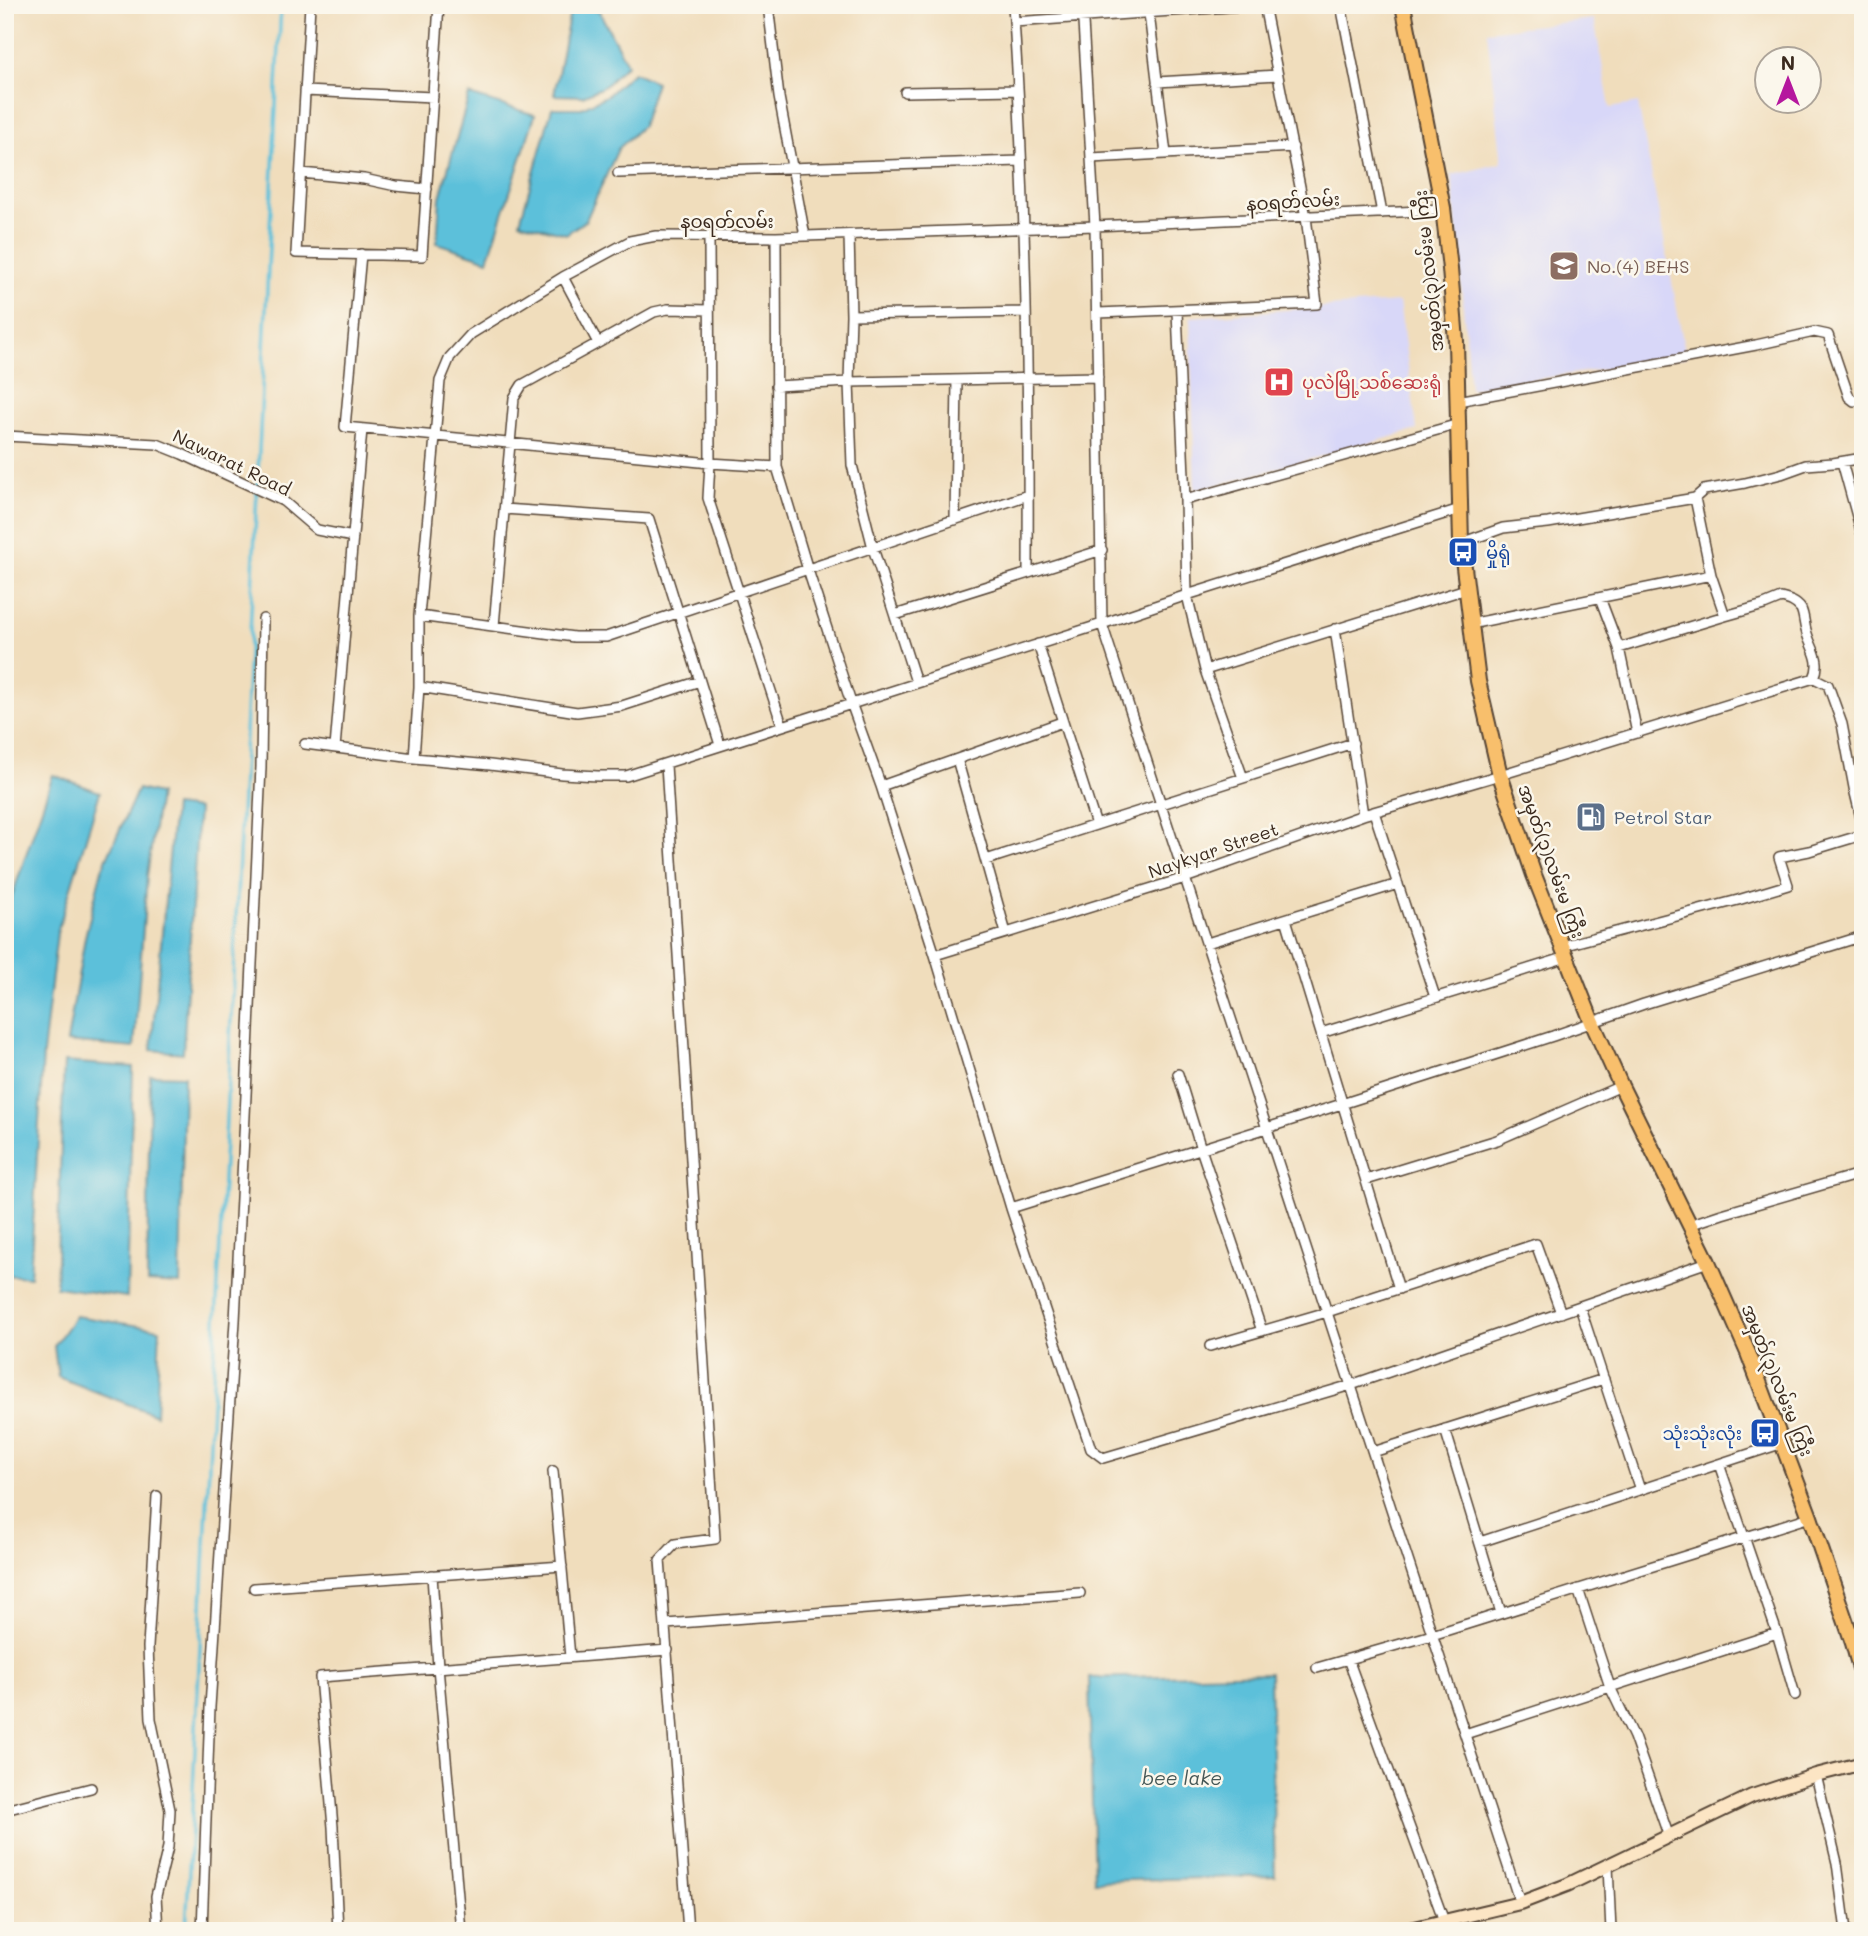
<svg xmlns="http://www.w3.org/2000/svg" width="1868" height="1936" font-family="Mali,'Noto Sans Myanmar',sans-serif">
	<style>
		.built { fill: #d8d7f8 }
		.water { fill: #5cc0da; stroke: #4c757c; stroke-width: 2 }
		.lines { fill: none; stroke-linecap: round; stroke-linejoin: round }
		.stream { stroke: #5cc0da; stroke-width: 3.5 }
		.street-casing { stroke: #564536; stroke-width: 12 }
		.secondary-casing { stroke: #564536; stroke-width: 16 }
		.primary-casing { stroke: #564536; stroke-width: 18 }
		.street { stroke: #fff; stroke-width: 9 }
		.secondary { stroke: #fce5c4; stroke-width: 12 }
		.primary { stroke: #f8bf6c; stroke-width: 14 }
		.labels { text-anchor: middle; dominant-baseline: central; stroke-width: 5; stroke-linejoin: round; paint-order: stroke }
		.street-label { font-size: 18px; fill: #3b2a1e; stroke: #fbf7ec }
		.education-label { font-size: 18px; fill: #785e54; stroke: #fbf7ec; text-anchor: start }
		.health-label { font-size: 18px; fill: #be3a42; stroke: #fbf7ec; text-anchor: start }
		.transit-label { font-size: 18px; fill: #164399; stroke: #fbf7ec; text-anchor: start }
		.service-label { font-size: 18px; fill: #4e5e75; stroke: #fbf7ec; text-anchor: start }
		.water-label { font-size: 19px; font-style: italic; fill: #455756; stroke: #fbf7ec }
	</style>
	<rect width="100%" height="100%" fill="#fbf7ec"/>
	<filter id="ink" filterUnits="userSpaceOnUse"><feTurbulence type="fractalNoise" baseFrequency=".0143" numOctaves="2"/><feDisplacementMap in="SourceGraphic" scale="14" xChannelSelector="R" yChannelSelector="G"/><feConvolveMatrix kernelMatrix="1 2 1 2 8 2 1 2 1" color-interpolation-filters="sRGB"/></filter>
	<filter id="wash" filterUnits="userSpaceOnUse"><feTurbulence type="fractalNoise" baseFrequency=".00686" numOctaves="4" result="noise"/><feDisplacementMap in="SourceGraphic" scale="28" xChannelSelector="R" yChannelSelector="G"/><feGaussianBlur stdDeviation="1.57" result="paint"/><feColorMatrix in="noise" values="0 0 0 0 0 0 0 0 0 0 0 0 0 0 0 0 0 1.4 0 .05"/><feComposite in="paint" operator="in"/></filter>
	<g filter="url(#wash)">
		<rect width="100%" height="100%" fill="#f0ddbc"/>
		<path class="built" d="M1594 19 1610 108 1638 103 1686 357 1470 389 1452 175 1502 163 1487 31Z
			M1399 302 1417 430 1195 491 1190 317Z"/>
		<path class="water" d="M571 7 599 11 627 64 605 86 583 96 554 95Z
			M633 72 656 82 642 126 618 149 586 220 566 234 520 222 552 108H582L608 95Z
			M469 95 535 115 488 260 437 243 440 197Z
			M53 775 100 792 57 933 43 1054 30 1277 5 1275V917Z
			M138 789 159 794 147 876 134 1048 67 1042 85 937 102 869Z
			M174 806 198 809 183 1053 151 1050Z
			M64 1062 133 1067 127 1297 56 1287Z
			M150 1075 184 1076 180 1284 147 1282Z
			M75 1316 160 1329 156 1415 58 1377 54 1346Z
			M1270 1673 1275 1876 1094 1881 1089 1678Z"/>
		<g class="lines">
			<path class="stream" d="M186 1931 281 5"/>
		</g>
	</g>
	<g filter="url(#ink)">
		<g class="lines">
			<g class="street-casing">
				<path id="street" d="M310 5 296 253 422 256 439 5
					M768 5 779 97 805 236
					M1013 5C1026 194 1029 384 1028 573
					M1082 5 1095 226 1102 624 1520 1903
					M1148 5 1166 154
					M1341 5 1382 213
					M1014 22 1258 5
					M1157 82 1278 75
					M305 91 433 97
					M905 92 1017 90
					M1091 158 1293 147
					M301 173 364 179 396 186 427 189
					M618 173 1021 161
					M849 235 851 315 849 382 852 465 873 548 916 682
					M709 237 710 463 708 498 782 725
					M776 237 777 467 808 570 851 703 881 786 935 955 1011 1208 1091 1449 1103 1458 1351 1385 1708 1262
					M361 254 345 427 710 463 777 467
					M563 277 598 343
					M1177 311 1185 500 1187 595 1205 670 1243 778
					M1098 313 1317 304 1306 217 1264 5
					M851 315 1026 312
					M776 386 849 382 1098 377
					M1458 401 1756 345 1814 332 1828 335 1849 397 1854 401 1863 400
					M5 436 157 444 182 454 283 501 317 530 353 537
					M1842 462 1863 538
					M1695 498 1711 575 1725 616 1764 605 1781 598C1789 600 1796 602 1801 609 1804 615 1804 623 1806 630 1810 648 1823 659 1814 678
					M1185 500 1459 424
					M504 509 649 519 720 745
					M955 520 957 380
					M1461 543 1503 528 1548 523 1695 498 1704 490 1745 483 1781 474 1806 465 1833 463 1863 458
					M1600 598 1619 648 1637 733
					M895 615 1102 550
					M419 616 574 637H606L1028 495
					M1470 624 1711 575
					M494 626 514 398 522 385 654 312 668 309 709 310
					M1335 629 1363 815
					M1038 644 1096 825
					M1619 648 1725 616
					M1205 670 1466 589
					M419 687 577 712 622 706 700 681
					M305 744 414 758 490 765 562 774 598 776H626L1102 624 1187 595 1460 509
					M335 748 362 429
					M414 758 419 687V616L440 381 450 357 471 334 563 277 630 241 656 236 776 237 1095 226 1421 211 1443 208
					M957 759 1006 933
					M666 765 715 1539 675 1544 660 1560 688 1931
					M881 786 1062 722
					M1374 812 1435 997
					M986 860 1353 743
					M1286 919 1399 1289
					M1207 943 1398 884
					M935 955 1185 878 1363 815 1500 775 1814 678 1828 685 1842 724 1855 793 1862 822V835L1809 851 1779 857 1788 885 1738 900 1562 946
					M1321 1033 1567 957
					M1178 1074 1201 1149 1262 1331
					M1366 1180 1497 1140 1621 1086
					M1011 1208 1267 1128 1553 1036 1644 1004 1863 936
					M1689 1225 1722 1214 1863 1173
					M1580 1307 1640 1490
					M1210 1346 1327 1312 1536 1244 1561 1313
					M1445 1429 1501 1613
					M1373 1452 1604 1379
					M1719 1464 1777 1633 1795 1695
					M553 1471 570 1657
					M157 1496 148 1647 151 1719 170 1810 168 1847 156 1896 158 1931
					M1480 1542 1783 1443
					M432 1575 438 1667 461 1931
					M254 1588 562 1566
					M1578 1589 1610 1687 1634 1737 1669 1837
					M666 1624 1080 1593
					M1348 1659 1444 1921
					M1317 1668 1432 1635 1810 1517
					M1465 1734 1777 1633
					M1816 1775 1837 1863 1846 1931
					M5 1810 91 1788
					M1608 1866 1611 1931
					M202 1931 210 1707 235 1321 246 1095 261 767 263 619
					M338 1931 333 1827 320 1677 668 1650"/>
			</g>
			<g class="secondary-casing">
				<path id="secondary" d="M1402 1931 1520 1903 1567 1885 1752 1796 1816 1775 1863 1763"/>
			</g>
			<g class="primary-casing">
				<path id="primary" d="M1403 5 1443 208 1450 269 1456 341 1461 543 1478 681 1500 775 1534 875 1592 1022 1621 1086 1708 1262 1748 1353 1810 1517 1853 1643 1863 1679"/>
			</g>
			<use href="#street" class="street"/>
			<use href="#secondary" class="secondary"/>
			<use href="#primary" class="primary"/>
		</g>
	</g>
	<defs>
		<g id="school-square" transform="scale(1.575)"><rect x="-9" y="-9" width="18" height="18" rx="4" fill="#8d6e63" stroke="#fbf7ec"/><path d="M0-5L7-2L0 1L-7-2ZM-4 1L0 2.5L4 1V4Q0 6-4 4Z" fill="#fff"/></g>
		<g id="hospital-square" transform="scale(1.575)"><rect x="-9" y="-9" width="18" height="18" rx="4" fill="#e0444e" stroke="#fbf7ec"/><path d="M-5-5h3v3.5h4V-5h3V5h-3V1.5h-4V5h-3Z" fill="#fff"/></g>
		<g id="bus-square" transform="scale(1.575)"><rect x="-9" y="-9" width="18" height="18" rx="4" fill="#1a4fb4" stroke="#fbf7ec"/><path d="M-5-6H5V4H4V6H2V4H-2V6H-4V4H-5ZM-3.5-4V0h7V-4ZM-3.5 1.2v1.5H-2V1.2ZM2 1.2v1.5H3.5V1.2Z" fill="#fff"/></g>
		<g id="fuel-square" transform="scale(1.575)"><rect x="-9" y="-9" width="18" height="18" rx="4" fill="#5c6f8a" stroke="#fbf7ec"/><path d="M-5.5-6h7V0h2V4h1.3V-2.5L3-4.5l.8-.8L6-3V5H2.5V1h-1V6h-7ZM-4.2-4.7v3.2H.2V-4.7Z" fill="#fff"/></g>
	</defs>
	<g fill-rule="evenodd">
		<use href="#school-square" x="1564" y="266"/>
		<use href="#hospital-square" x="1279" y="382"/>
		<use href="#bus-square" x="1463" y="552"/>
		<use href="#fuel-square" x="1591" y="817"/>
		<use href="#bus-square" x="1765" y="1433"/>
	</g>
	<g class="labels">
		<g class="street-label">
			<text transform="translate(1293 201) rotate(-3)">နဝရတ်လမ်း</text>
			<text x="727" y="221">နဝရတ်လမ်း</text>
			<text transform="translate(1428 271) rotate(-96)">အမှတ်(၃)လမ်းမ ကြီး</text>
			<text transform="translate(232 462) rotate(26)">Nawarat Road</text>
			<text transform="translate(1213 850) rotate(-19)">Naykyar Street</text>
			<text transform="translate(1552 861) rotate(70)">အမှတ်(၃)လမ်းမ ကြီး</text>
			<text transform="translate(1778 1380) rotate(68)">အမှတ်(၃)လမ်းမ ကြီး</text>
		</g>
		<g class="education-label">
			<text x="1587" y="266">No.(4) BEHS</text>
		</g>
		<g class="health-label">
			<text x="1302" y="382">ပုလဲမြို့သစ်ဆေးရုံ</text>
		</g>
		<g class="transit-label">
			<text x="1486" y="552">မှိုရုံ</text>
			<text x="1742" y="1433" text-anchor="end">သုံးသုံးလုံး</text>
		</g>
		<g class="service-label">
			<text x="1614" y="817">Petrol Star</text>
		</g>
		<g class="water-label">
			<text x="1182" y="1777">bee lake</text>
		</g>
	</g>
	<rect width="1868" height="1936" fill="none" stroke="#fbf7ec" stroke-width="28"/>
	<g transform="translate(1788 80)"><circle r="33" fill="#fbf7ec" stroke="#aea59a" stroke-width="2"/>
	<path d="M0-5L12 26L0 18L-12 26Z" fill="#b5179e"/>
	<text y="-10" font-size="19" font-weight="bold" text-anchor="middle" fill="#3b2a1e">N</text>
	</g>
</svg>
